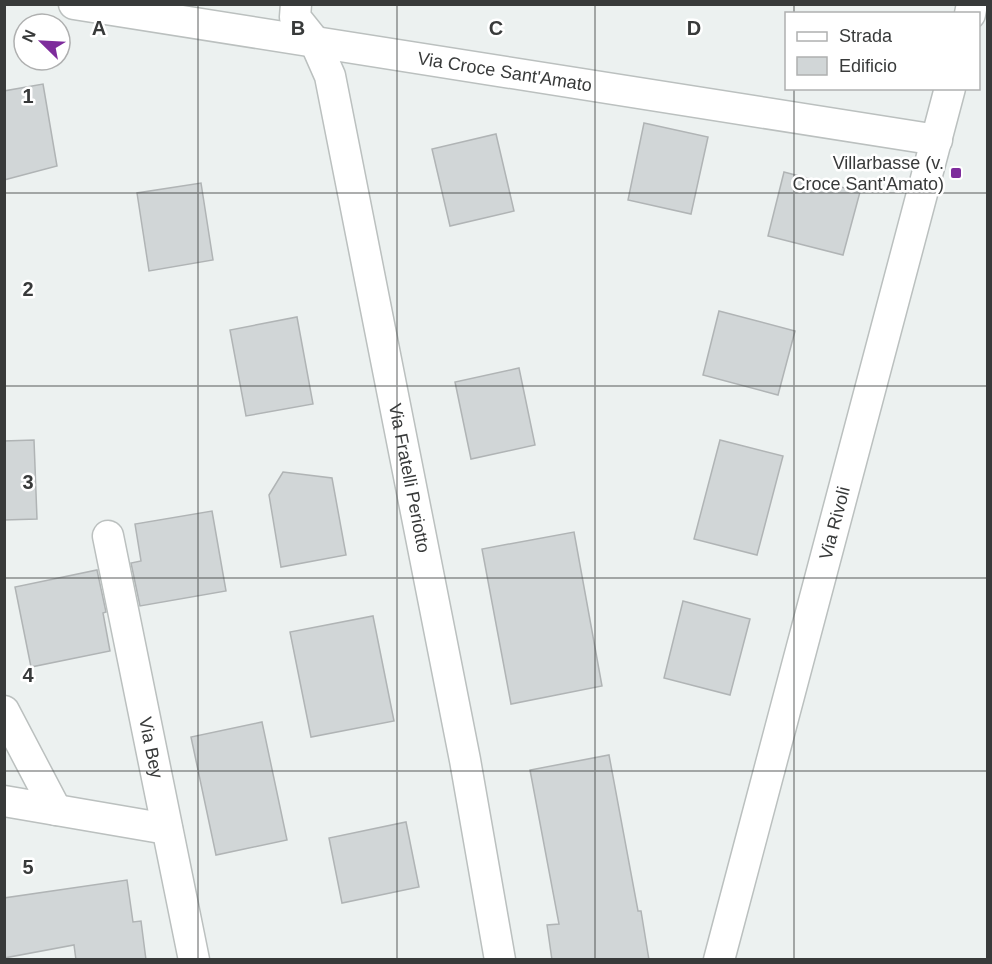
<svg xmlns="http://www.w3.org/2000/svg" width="992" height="964" font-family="Arial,sans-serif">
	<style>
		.building { fill: #d1d6d7; stroke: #b0b4b5; stroke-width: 1.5 }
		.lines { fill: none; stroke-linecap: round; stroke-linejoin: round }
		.minor-casing { stroke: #bbc0bf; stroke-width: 33 }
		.minor { stroke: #fff; stroke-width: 30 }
		.grid { fill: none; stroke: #383a3a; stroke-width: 1.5; stroke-opacity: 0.55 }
		.poi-dot { fill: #7e2c9c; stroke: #fff; stroke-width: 2 }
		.labels { text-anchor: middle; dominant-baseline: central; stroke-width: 5; stroke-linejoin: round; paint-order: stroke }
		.street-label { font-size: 18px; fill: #383a3a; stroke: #fff }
		.poi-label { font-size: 18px; fill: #383a3a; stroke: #fff; text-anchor: end }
		.grid-label { font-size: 20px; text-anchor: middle; font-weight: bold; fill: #383a3a; stroke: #fff; stroke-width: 5; stroke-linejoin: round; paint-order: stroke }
	</style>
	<rect width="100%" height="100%" fill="#ecf1f0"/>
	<path class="building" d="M43 84 57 166 4 180V91Z
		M644 123 708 137 691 214 628 200Z
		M496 134 514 211 450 226 432 149Z
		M784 172 860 192 843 255 768 236Z
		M201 183 213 260 149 271 137 193Z
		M719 311 795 331 778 395 703 375Z
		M297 317 313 404 246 416 230 330Z
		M519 368 535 445 471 459 455 382Z
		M34 440 37 519 4 520V441Z
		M720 440 783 456 757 555 694 539Z
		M283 472 332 478 346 555 281 567 269 495Z
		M212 511 226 591 140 606 131 563 141 561 135 524Z
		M574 532 602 686 511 704 482 549Z
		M97 570 106 612 103 613 110 651 31 667 15 587Z
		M683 601 750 619 730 695 664 678Z
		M373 616 394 721 311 737 290 632Z
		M262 722 287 840 216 855 191 737Z
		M609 755 638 911H641L649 960H552L547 925 559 924 530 770Z
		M406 822 419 887 342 903 329 838Z
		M127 880 133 922 141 921 146 960H76L74 945 4 958V898Z"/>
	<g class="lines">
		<g class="minor-casing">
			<g id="minor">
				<path id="s1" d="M74 4 937 140"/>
				<path id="s2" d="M296 4 295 17 315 42 330 76 465 760 500 960"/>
				<path d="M970 14 972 4"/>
				<path id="s3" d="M108 536 194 960"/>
				<path d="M4 711 56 810"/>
				<path d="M4 801 167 829"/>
				<path id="s4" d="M719 960 950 88"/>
			</g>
		</g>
		<use href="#minor" class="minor"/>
	</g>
	<path class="grid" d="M198 4V960M397 4V960M595 4V960M794 4V14M794 88V960M4 193H988M4 386H988M4 578H988M4 771H988"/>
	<rect class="poi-dot" x="950" y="167" width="12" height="12" rx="3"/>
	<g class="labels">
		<g class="street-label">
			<text stroke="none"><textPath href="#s1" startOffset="436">Via Croce Sant'Amato</textPath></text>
			<text stroke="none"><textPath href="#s2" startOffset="492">Via Fratelli Periotto</textPath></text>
			<text stroke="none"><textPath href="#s4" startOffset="452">Via Rivoli</textPath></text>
			<text stroke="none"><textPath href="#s3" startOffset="216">Via Bey</textPath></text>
		</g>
		<g class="poi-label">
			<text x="944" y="163">Villarbasse (v.<tspan x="944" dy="21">Croce Sant'Amato)</tspan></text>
		</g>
	</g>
	<g class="grid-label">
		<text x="99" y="35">A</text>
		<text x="298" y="35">B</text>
		<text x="496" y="35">C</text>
		<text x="694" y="35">D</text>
		<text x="28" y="103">1</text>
		<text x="28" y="296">2</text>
		<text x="28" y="489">3</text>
		<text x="28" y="682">4</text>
		<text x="28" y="874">5</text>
	</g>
	<rect width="992" height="964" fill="none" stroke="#383a3a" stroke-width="12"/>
	<rect x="785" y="12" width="195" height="78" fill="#ffffff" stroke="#afb0b0" stroke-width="1.5"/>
	<rect x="797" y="32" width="30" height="9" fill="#ffffff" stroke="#afb0b0" stroke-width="1.5"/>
	<text x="839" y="42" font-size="18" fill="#383a3a">Strada</text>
	<rect x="797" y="57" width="30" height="18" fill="#d1d6d7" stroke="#afb0b0" stroke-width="1.5"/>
	<text x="839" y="72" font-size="18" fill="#383a3a">Edificio</text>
	<g transform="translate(42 42) rotate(294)"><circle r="28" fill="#ffffff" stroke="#afb0b0" stroke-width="1.5"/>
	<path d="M0-4.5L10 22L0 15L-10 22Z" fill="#7e2c9c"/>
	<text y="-9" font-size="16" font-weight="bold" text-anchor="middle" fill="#383a3a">N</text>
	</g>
</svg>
